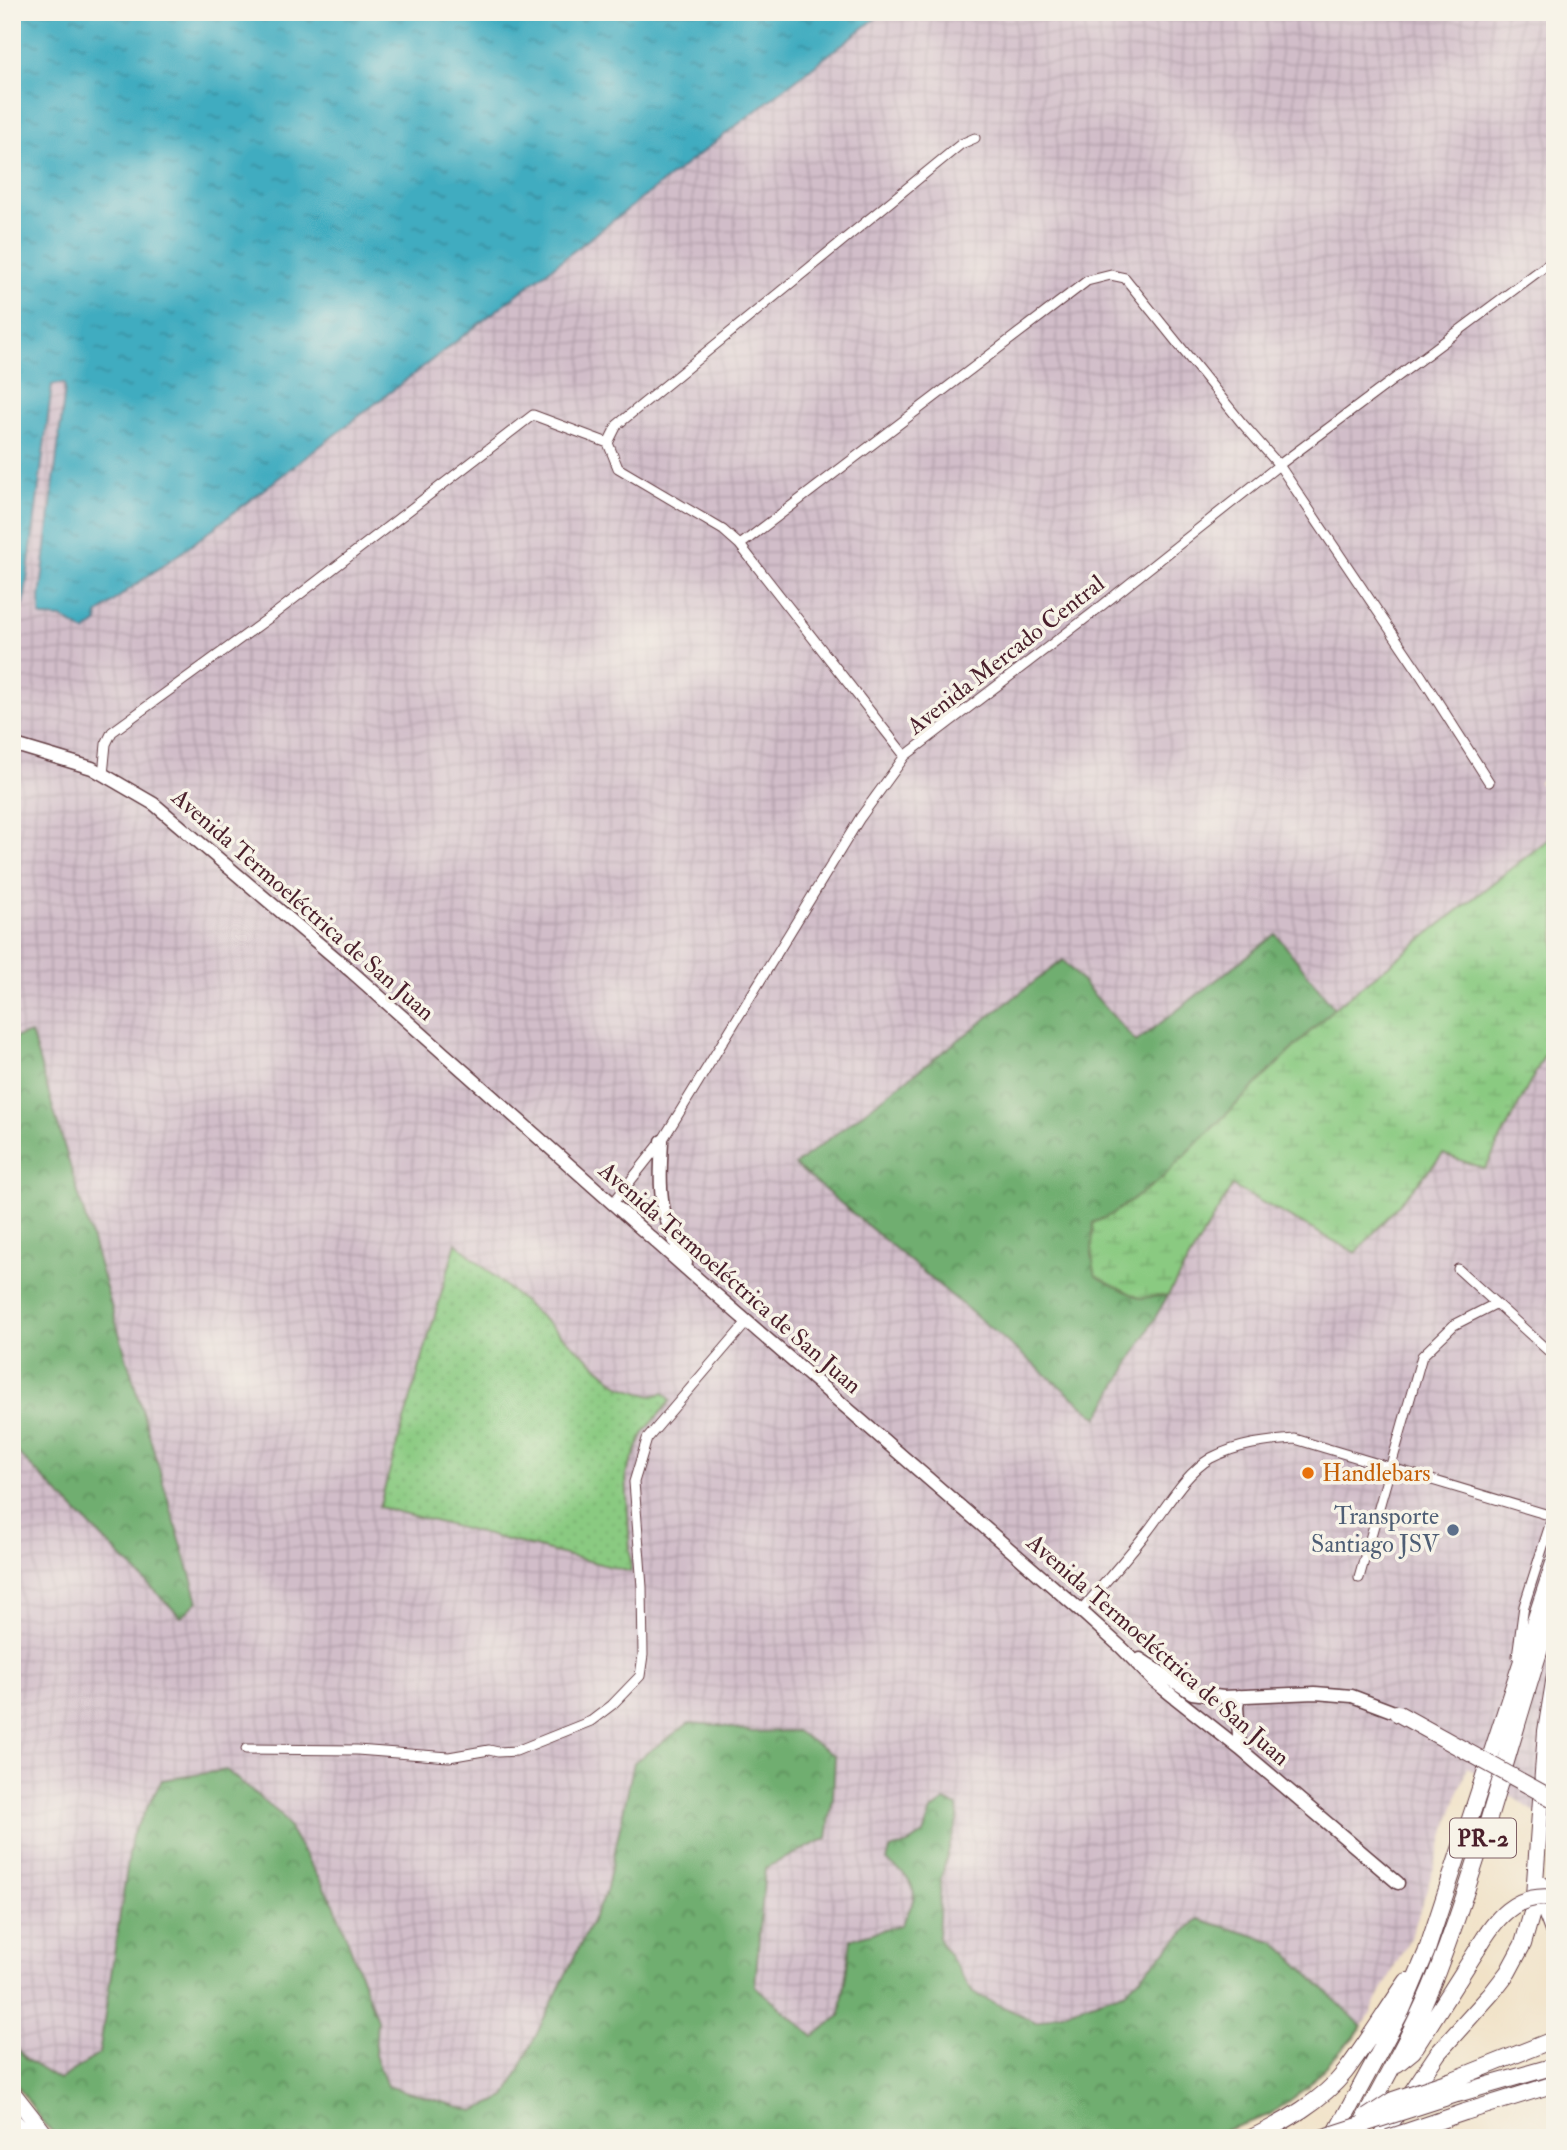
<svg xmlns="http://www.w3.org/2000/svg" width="1567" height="2150" font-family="'IM FELL Double Pica',serif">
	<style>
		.industrial { fill: url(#industrial-grid) }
		.grass { fill: url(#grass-dots); stroke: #6a7456; stroke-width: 2 }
		.forest { fill: url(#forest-crowns); stroke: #5c664d; stroke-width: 2 }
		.wetland { fill: url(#wetland-marsh); stroke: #6a7456; stroke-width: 2 }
		.water { fill: url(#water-ripples); stroke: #466676; stroke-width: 2 }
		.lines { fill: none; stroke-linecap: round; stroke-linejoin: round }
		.street-casing { stroke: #633c42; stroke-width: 11 }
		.secondary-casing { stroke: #633c42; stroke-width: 15 }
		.highway-casing { stroke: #633c42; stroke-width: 18 }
		.street { stroke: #fff; stroke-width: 9 }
		.secondary { stroke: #fff; stroke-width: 12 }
		.highway { stroke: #fff; stroke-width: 16 }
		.highway-bridge-casing { stroke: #633c42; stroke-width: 18; stroke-linecap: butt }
		.highway-bridge { stroke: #fff; stroke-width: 16 }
		.food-dot { fill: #e8710a; stroke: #f7f3e8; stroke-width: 2.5 }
		.service-dot { fill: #5c6f8a; stroke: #f7f3e8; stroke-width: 2.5 }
		.labels { text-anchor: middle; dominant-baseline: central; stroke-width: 7; stroke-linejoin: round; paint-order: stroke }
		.shield { fill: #f7f3e8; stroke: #7e5f64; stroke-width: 2 }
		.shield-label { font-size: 23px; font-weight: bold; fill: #4a1f2b }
		.street-label { font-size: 24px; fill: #4a1f2b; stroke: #f7f3e8 }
		.food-label { font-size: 24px; fill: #c56008; stroke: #f7f3e8; text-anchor: start }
		.service-label { font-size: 24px; fill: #4e5e75; stroke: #f7f3e8; text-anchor: end }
	</style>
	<defs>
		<pattern id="industrial-grid" width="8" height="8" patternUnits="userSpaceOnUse" patternTransform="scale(1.75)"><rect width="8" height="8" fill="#d1bdc9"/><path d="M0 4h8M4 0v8" fill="none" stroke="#b5a2ad"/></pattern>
		<pattern id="grass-dots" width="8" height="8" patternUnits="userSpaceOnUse" patternTransform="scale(1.75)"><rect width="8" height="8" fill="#8aca81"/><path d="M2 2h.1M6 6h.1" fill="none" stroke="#79ad70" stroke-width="1.8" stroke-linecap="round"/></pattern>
		<pattern id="forest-crowns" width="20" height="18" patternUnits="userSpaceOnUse" patternTransform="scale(1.75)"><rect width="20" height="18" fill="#6fae6f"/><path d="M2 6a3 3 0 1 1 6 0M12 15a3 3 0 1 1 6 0" fill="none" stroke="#5d8d5b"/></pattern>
		<pattern id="wetland-marsh" width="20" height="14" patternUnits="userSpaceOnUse" patternTransform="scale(1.75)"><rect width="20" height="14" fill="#8aca81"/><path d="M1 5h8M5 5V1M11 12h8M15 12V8" fill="none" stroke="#79ad70"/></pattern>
		<pattern id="water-ripples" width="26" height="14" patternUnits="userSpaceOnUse" patternTransform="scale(1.75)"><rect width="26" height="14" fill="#41acc0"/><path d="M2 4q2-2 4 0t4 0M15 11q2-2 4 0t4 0" fill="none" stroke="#388b9c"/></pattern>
	</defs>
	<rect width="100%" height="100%" fill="#f7f3e8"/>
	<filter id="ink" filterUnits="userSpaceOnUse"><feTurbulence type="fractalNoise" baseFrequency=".0143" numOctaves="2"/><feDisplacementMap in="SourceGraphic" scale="14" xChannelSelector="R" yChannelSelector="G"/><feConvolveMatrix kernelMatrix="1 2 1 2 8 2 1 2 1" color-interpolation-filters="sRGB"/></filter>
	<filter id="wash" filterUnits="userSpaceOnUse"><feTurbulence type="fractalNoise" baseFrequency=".00686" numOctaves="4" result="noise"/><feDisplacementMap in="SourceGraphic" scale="28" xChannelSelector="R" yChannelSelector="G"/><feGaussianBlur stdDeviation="1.57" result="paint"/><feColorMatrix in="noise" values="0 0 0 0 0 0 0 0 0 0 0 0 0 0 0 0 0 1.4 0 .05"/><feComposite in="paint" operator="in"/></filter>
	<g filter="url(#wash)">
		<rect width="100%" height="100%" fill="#f1e2c7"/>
		<path class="industrial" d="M884 12H1555V769L1539 782 1555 810V834L1334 1008 1276 934 1136 1042 1063 960 1098 1417 1231 1186 1356 1253 1443 1154 1486 1169 1555 1035V1825L1467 1767 1412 1934 1363 2027 1276 1942 1198 1919 1126 1991 1036 2022 972 1993 938 1938 941 1878 958 1817 931 1811 923 1833 887 1861 907 1875 913 1887 914 1903 901 1925 851 1939 840 2016 813 2036 755 1986 765 1867 826 1838 796 1731 752 1732 719 1725 689 1723 634 1762 606 1892 507 2097 474 2112 387 2086 375 2055 377 2020 132 1835 99 2054 60 2080 27 2060 12 2043V628L15 608 24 604 52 385 64 383 65 388 40 598 42 617 62 618 75 627 97 615 128 590 189 547Z"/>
		<path class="grass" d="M456 1243 621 1387 651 1396 664 1393 671 1400 644 1432 626 1475 631 1572 379 1507Z"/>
		<path class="forest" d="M1276 934 1334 1008 1160 1180 1111 1215 1093 1223 1139 1298 1168 1295 1098 1418 795 1165 1063 960 1136 1042Z
			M31 1033 198 1601 181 1617 12 1447V1038Z
			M689 1723 719 1725 752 1732 796 1731 835 1756 833 1797 827 1838 765 1868 755 1986 813 2036 840 2016 851 1939 901 1925C921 1892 918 1884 887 1861L890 1850 908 1844 923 1834 931 1811 945 1801 957 1806 958 1817 941 1878 938 1938 973 1993 1036 2022 1126 1991 1198 1919 1275 1942 1363 2027 1306 2088 1269 2115 1204 2138H59L44 2124 12 2078V2043L27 2060 59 2080 99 2054 132 1835 162 1780 226 1770 281 1815 335 1906 377 2020 375 2055 387 2086 474 2111 506 2097 606 1892 634 1762Z"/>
		<path class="wetland" d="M1555 834V1035L1485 1169 1443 1154 1356 1253 1232 1186 1168 1295 1139 1298 1096 1276 1092 1257 1093 1223 1111 1215 1160 1180 1334 1008Z"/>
		<path class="water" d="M12 12H884L189 547 128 590 97 615 98 622 85 632 62 618 42 617 40 615V598L65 388 64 383 52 385 24 604 15 608 12 628Z"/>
	</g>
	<g filter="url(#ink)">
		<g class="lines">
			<g class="street-casing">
				<path id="street" d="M740 545 1087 281 1111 275 1125 278 1241 422 1279 465 1420 674 1489 782
					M905 756 740 545 723 530 618 468 608 443 617 425 961 144 975 138
					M103 775 106 744 112 732 273 615 533 415 608 443
					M613 1203 662 1141 860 818 905 756 1090 615 1279 465 1555 259
					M1458 1269 1555 1357
					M1359 1578 1422 1356 1454 1325 1495 1304
					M1081 1611C1103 1584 1126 1559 1147 1532 1166 1508 1184 1474 1211 1458 1238 1444 1266 1441 1295 1439L1552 1516
					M1517 1656 1524 1606 1555 1509
					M246 1749 357 1750 449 1757 489 1750 498 1752 516 1751 591 1721 612 1705 640 1676 643 1655 642 1587 634 1482 647 1439 747 1322"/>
			</g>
			<g class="secondary-casing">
				<path id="secondary" d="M12 744 92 768 154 804 352 972 691 1273 1081 1611 1122 1648 1154 1681 1240 1749 1398 1883
					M662 1141C659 1195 659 1215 686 1263
					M1140 1659 1192 1693 1223 1697 1315 1693 1352 1696 1397 1713
					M1239 1696 1237 1707 1240 1749"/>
			</g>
			<g class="highway-casing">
				<path id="highway" d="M1541 1884 1545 1910 1555 1936
					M1397 2064 1413 2051 1477 1950
					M1455 2079 1555 2039
					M12 2092 48 2138
					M1457 2094 1555 2066
					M1465 2112 1555 2084
					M12 2119 29 2138
					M1251 2138C1284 2122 1322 2101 1345 2072 1367 2043 1386 2011 1407 1981
					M1333 2138 1402 2010 1426 1953 1555 1560
					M1354 2138C1383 2083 1415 2029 1437 1972 1484 1851 1514 1725 1555 1602
					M1381 2138 1438 2053 1491 1994 1508 1972 1523 1944 1533 1909 1546 1731 1555 1676
					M1549 2138 1555 2134"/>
			</g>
			<use href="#street" class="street"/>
			<use href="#secondary" class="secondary"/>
			<use href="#highway" class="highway"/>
			<g class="highway-bridge-casing">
				<path id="highway-bridge" d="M1397 1713 1555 1800
					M1477 1950C1494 1920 1515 1892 1555 1898
					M1367 2117 1393 2100 1455 2079
					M1321 2138 1457 2094
					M1388 2138 1465 2112"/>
			</g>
			<use href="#highway-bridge" class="highway-bridge"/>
		</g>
	</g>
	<circle class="food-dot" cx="1308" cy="1473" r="7"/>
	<circle class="service-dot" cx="1453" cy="1530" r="7"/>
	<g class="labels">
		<rect class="shield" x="1450" y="1818.5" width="66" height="39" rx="5"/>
		<g class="shield-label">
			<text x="1483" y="1838">PR-2</text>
		</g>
		<g class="street-label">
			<text transform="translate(1006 655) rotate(-38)">Avenida Mercado Central</text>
			<text transform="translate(303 905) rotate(41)">Avenida Termoeléctrica de San Juan</text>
			<text transform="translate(730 1278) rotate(41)">Avenida Termoeléctrica de San Juan</text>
			<text transform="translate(1158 1650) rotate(41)">Avenida Termoeléctrica de San Juan</text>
		</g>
		<g class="food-label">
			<text x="1322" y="1473">Handlebars</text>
		</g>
		<g class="service-label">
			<text x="1439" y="1516">Transporte<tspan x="1439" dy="28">Santiago JSV</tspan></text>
		</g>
	</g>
	<rect width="1567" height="2150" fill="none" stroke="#f7f3e8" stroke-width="42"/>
</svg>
